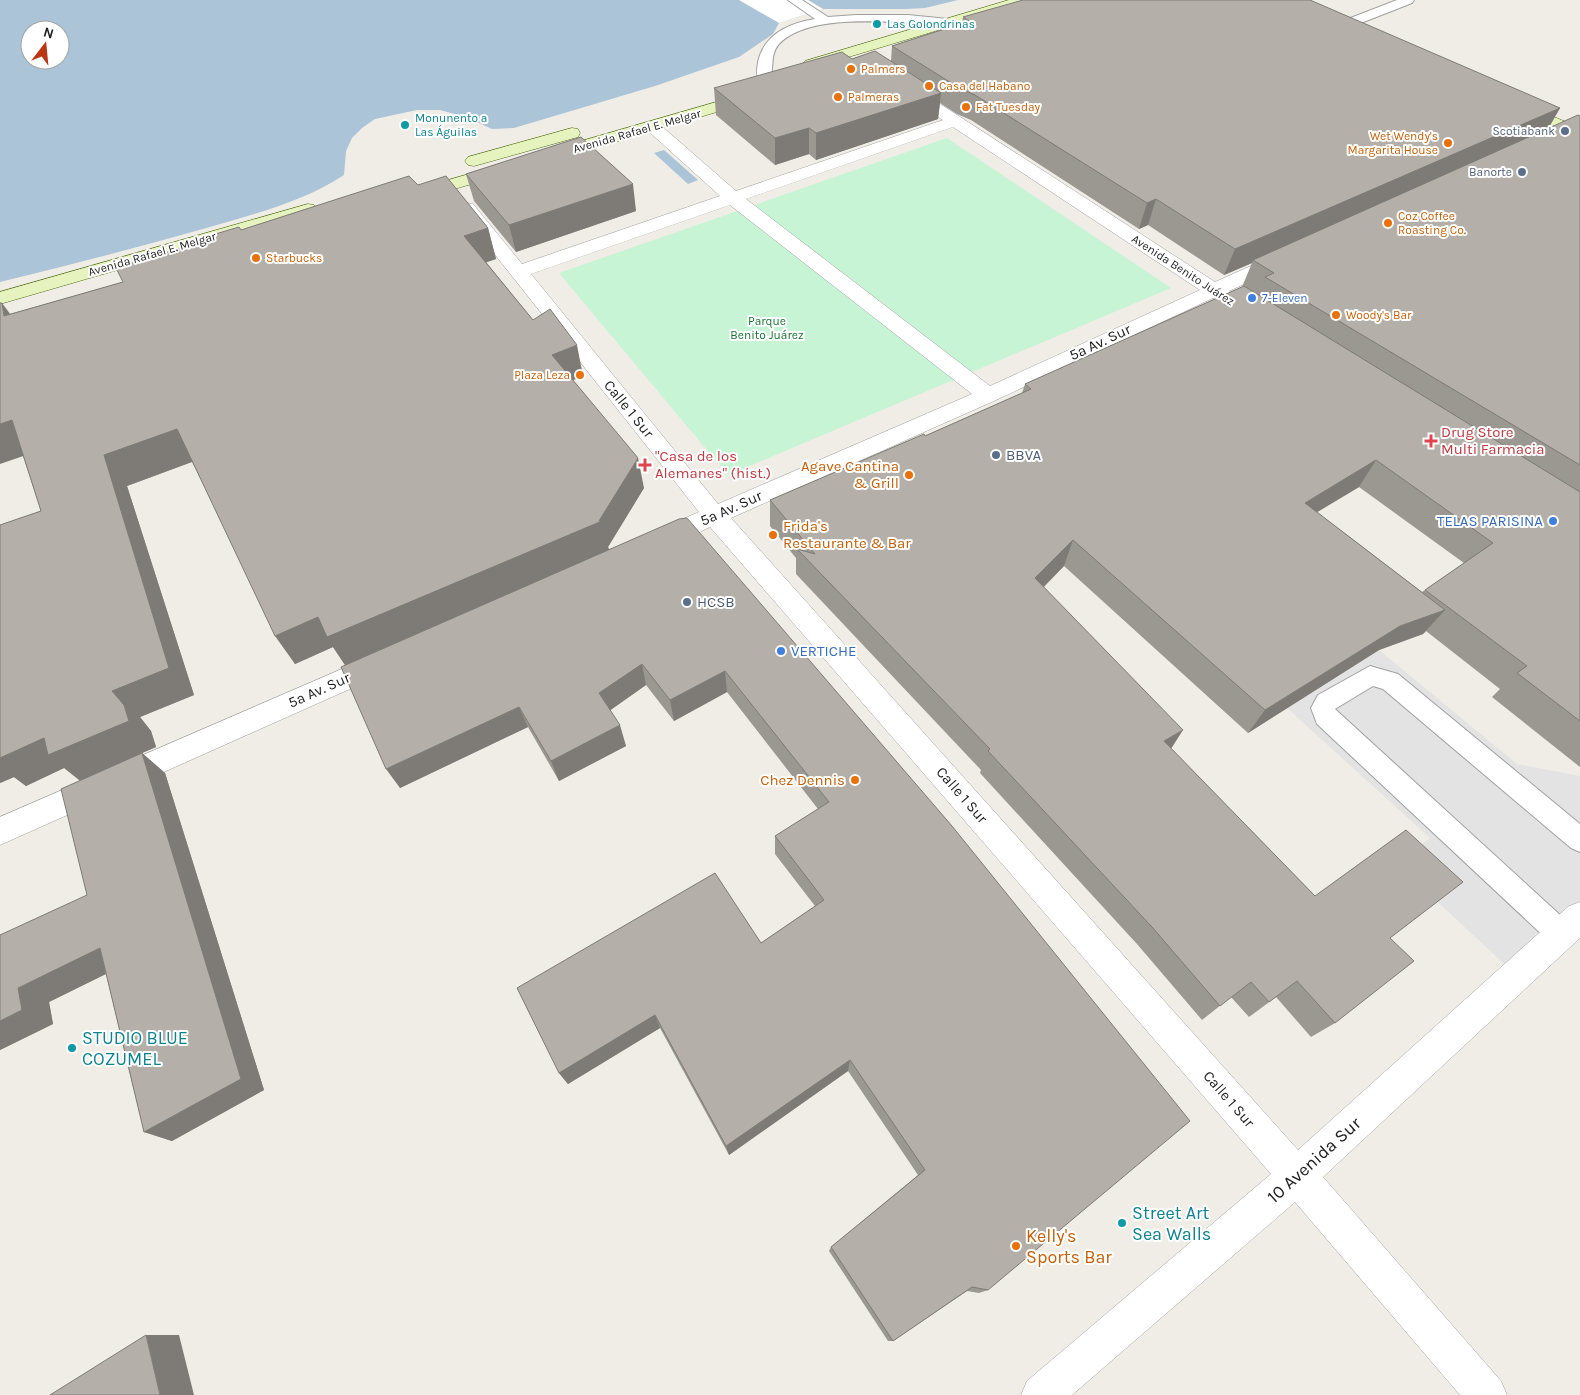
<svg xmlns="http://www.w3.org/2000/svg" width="1580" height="1395" font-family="Karla,sans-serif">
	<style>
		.park { fill: #c7f4d4 }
		.parking { fill: #e3e3e3 }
		.water { fill: #abc4d8; fill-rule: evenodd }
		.pier { fill: #fff }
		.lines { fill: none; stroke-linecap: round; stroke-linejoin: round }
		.lane-casing { stroke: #a0a0a0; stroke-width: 2 }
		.street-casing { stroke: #a0a0a0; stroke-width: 1 }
		.secondary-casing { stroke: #4f6c10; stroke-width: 1 }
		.lane { fill: #fff; fill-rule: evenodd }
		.street { fill: #fff; fill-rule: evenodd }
		.secondary { fill: #e6f3bf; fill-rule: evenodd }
		.wall { fill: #9b9791; fill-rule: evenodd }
		.shaded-wall { fill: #7e7b76 }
		.building { fill: #b4b0a9; stroke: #7e7b76 }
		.culture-dot { fill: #0f9aa8; stroke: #fff; stroke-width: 2 }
		.food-dot { fill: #e8710a; stroke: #fff; stroke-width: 2 }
		.service-dot { fill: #5c6f8a; stroke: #fff; stroke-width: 2 }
		.shop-dot { fill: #3f7fe0; stroke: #fff; stroke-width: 2 }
		.health-dot { fill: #e0444e; stroke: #fff; stroke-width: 2 }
		.labels { text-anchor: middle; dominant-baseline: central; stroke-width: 4; stroke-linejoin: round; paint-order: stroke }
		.far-culture-label { font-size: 12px; fill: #0d838f; stroke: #fff; text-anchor: start }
		.far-food-label { font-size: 12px; fill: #c56008; stroke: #fff; text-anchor: start }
		.far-street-label { font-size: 12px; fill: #1f1f1f; stroke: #fff }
		.far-service-label { font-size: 12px; fill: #4e5e75; stroke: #fff; text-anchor: end }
		.far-shop-label { font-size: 12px; fill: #366cbe; stroke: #fff; text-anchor: start }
		.far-park-label { font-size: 12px; fill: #167331; stroke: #fff }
		.street-label { font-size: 15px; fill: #1f1f1f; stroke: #fff }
		.health-label { font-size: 15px; fill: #be3a42; stroke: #fff; text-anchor: start }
		.service-label { font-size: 15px; fill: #4e5e75; stroke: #fff; text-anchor: start }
		.food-label { font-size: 15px; fill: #c56008; stroke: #fff; text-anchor: end }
		.shop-label { font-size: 15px; fill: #366cbe; stroke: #fff; text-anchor: end }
		.near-culture-label { font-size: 18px; fill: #0d838f; stroke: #fff; text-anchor: start }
		.near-street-label { font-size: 18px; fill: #1f1f1f; stroke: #fff }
		.near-food-label { font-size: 18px; fill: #c56008; stroke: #fff; text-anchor: start }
	</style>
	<rect width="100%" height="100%" fill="#efede6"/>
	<path class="park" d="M947 138 1171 288 728 475 559 273Z"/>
	<path class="parking" d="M1379 650 1517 764 1580 776V917L1517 976 1396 863 1430 838 1287 708Z"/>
	<path class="water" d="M0 0H958L925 8 906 9H823L779 23 773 34 739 57 655 86 514 128 492 129 466 117 440 110H417L375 119 362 128 352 138 346 151 344 175C303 202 257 213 210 227 140 247 70 265 0 282ZM30 30H60V60H30Z
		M664 150 698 180 688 184 654 153Z"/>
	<path class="pier" d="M739 0H808L823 9 779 23Z"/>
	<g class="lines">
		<g class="lane-casing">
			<path id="lane" d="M788 0H802L828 17 856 15H908L948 19 954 23C952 26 952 26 948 27 936 28 922 24 909 23 873 21 806 16 779 44 769 55 775 70 769 81H759C756 75 757 68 758 62 764 34 790 23 815 19Z
				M1397 0H1414L1412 3 1343 30 1339 31 1333 27 1335 24Z
				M1370 666 1398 674 1580 824V852L1571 848 1383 689 1373 686 1335 709 1571 925 1575 934 1571 943 1561 947 1551 943 1317 724 1311 708 1318 695Z"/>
		</g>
		<g class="street-casing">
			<path id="street" d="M908 85 914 87 1215 282 1273 256 1280 254 1287 256 1290 260 1287 264 1229 291 1236 298 1233 302 1226 304 1213 298 996 400 731 518 1298 1150 1569 906 1580 902V938L1323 1177 1501 1381 1507 1395H1460L1295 1202 1072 1395H1021L1027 1381 1271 1174 710 527C693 535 668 552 649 546L646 540 649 534 699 512 458 208 461 204 467 203 473 204 522 264 720 196 646 129 644 126 646 123H658L736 191 943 120 902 93 900 90 902 87ZM953 127 1200 290 990 386 746 199ZM730 205 972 394 718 504 531 274Z
				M379 653 388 656 392 664 388 672 0 845V817Z"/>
		</g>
		<g class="secondary-casing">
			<path id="secondary" d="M1009 0H1031L1029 3 815 67H805L802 64 805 61Z
				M751 92 757 94 759 97 757 100 559 159H547L544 155 547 151Z
				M1517 101 1580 128V139L1511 109 1509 106 1511 103Z
				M572 128 578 129 580 133 578 137 474 166 468 165 465 161 468 157Z
				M504 164 510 165 513 169 510 173 416 200 410 199 407 195 410 191Z
				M308 204 314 205 317 209 314 213 0 304V292Z"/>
		</g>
		<use href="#lane" class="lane"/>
		<use href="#street" class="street"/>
		<use href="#secondary" class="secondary"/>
	</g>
	<path class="wall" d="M963 17 1560 108 1548 129 1580 116V767L1492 697 1500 689 1426 631 1423 634 1379 650 1248 733 1064 566 1044 587 1171 749 1315 896 1390 938 1335 1023 1311 1037 1276 997 1249 1017 1231 997 1202 1020 1137 944 980 773 981 770 796 574V558L770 526V500L925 436 1022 393 1025 384 1242 287 1252 263 1224 275 1148 225 1139 229 971 120 957 114 940 103 938 119 816 160 809 154 775 165 716 115 714 88 852 59 891 61 892 46 962 23ZM1359 487 1464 563 1425 590 1422 592 1317 512Z
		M466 174 636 211 516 252 474 201Z
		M418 185 488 228 496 259 486 262 533 320 583 376 573 380 644 488 608 547 609 549 952 826 988 1290 979 1293 967 1291 893 1341H888L829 1251 831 1247 918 1175 848 1071 729 1155 660 1028 568 1084 559 1073 761 943 815 906 775 854V836L818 809 727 692 674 721 646 685 610 710 626 746 559 781 528 727 400 788 345 665 333 647 295 664 192 462 127 486 194 695 140 717 151 731 156 747 142 753 165 773 264 1090 172 1141 144 1132 106 974 49 1002 53 1024 0 1050 87 895 113 766 64 768 26 786 14 777 0 783V525L41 511 23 456 10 314 123 282 241 230Z"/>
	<path class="shaded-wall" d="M941 93 938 119 816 160V133Z
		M1560 108 1545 134 1253 260 1252 263 1224 275 1235 249Z
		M809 128V154L775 165V138Z
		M633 184 636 211 516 252 509 225Z
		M1156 199 1148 225 1139 229 1147 203Z
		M488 228 496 259 473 267 464 236Z
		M2 303 25 334 4 316Z
		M577 345 583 376 559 386 552 355Z
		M12 420 38 451 0 464V424Z
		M177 429 197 460 127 486 194 695 140 717 151 731 156 747 142 753 165 773 264 1090 172 1141 144 1132 79 780 64 768 26 786 14 777 0 783V758L112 691 104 455Z
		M638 458 644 488 608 547 609 550 345 665 333 647 295 664 275 636 318 617 599 521Z
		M1376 460 1359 487 1289 529 1305 503Z
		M1073 540 1064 566 1027 603 1035 578Z
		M1445 610 1423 634 1379 650 1248 733 1265 710 1400 626Z
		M642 664 646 685 605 714 599 693Z
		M725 671 727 692 674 721 670 700Z
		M519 707 528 727 400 788 386 769Z
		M620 725 626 746 559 781 551 761Z
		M1183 730 1169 752 1164 741Z
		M100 948 126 964 49 1002 53 1024 0 1050V1021L18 988Z
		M655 1015 660 1028 568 1084 559 1073Z
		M850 1060 848 1071 729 1155 726 1146Z
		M146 1335H179L194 1395H160Z"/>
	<path class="building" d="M1023 0H1310L1560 108 1235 249 1156 199 1147 203 975 95 961 89 892 46 969 21 963 17Z
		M875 51 941 93 816 133 809 128 775 138 714 88 842 52 852 59Z
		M1578 115 1580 116V465L1265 277 1274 273 1253 260Z
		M581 137 633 184 509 225 466 174Z
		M409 176 418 185 446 176 488 228 464 236 533 320 550 309 577 345 552 355 638 458 599 521H602L327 637 318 617 275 636 177 429 104 455 169 668 112 691 124 705 129 721 48 755 44 738 0 758V525L41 511 12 420 0 424V303H2L4 316 123 282 116 268 203 241 202 238 239 227 241 230Z
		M1244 286 1580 492V721L1517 673 1527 666 1425 590 1493 543 1376 460 1305 503 1445 610 1400 626 1265 710 1073 540 1035 578 1183 730 1164 741 1315 896 1406 830 1463 882 1390 938 1414 961 1335 1023 1297 981 1269 1002 1251 982 1220 1006 1152 927 988 751 990 749 797 549 815 554 770 500 924 434 925 436 1031 389 1025 384Z
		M687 518 952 826 1190 1121 988 1290 972 1287 893 1341 831 1247 925 1170 850 1060 726 1146 655 1015 559 1073 517 988 715 873 761 943 824 900 775 836 829 802 725 671 670 700 642 664 599 693 620 725 551 761 519 707 386 769 341 667 679 519Z
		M142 753 241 1079 144 1132 100 948 18 988 22 1010 0 1021V935L87 895 61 789Z
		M146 1335 160 1395H50Z"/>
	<g class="culture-dot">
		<circle cx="877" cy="24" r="5"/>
		<circle cx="405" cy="125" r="5"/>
		<circle cx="72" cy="1048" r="5"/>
		<circle cx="1122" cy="1223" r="5"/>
	</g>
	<g class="food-dot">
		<circle cx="851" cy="69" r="5"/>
		<circle cx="929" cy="86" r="5"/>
		<circle cx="838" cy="97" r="5"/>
		<circle cx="966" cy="107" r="5"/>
		<circle cx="1448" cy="143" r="5"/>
		<circle cx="1388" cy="223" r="5"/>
		<circle cx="256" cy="258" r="5"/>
		<circle cx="1336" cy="315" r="5"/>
		<circle cx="580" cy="375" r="5"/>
		<circle cx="909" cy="475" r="5"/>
		<circle cx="773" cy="535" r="5"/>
		<circle cx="855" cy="780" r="5"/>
		<circle cx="1016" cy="1246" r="5"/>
	</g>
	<g class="service-dot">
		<circle cx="1565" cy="131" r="5"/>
		<circle cx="1522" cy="172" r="5"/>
		<circle cx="996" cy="455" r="5"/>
		<circle cx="687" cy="602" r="5"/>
	</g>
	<g class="shop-dot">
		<circle cx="1252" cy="298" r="5"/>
		<circle cx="1553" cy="521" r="5"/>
		<circle cx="781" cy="651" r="5"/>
	</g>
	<g class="health-dot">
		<path d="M1428.5 433.5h5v5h5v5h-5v5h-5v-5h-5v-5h5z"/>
		<path d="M642.5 457.5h5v5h5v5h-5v5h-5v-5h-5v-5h5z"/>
	</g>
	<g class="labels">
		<g class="far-culture-label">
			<text x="887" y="24">Las Golondrinas</text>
			<text x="415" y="118">Monunento a<tspan x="415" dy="14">Las Águilas</tspan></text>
		</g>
		<g class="far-food-label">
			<text x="861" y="69">Palmers</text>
			<text x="939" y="86">Casa del Habano</text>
			<text x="848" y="97">Palmeras</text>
			<text x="976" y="107">Fat Tuesday</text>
			<text x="1438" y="136" text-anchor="end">Wet Wendy's<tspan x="1438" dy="14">Margarita House</tspan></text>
			<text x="1398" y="216">Coz Coffee<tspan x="1398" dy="14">Roasting Co.</tspan></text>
			<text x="266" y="258">Starbucks</text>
			<text x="1346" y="315">Woody's Bar</text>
			<text x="570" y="375" text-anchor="end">Plaza Leza</text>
		</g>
		<g class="far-street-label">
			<text transform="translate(637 131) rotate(-16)">Avenida Rafael E. Melgar</text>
			<text transform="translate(152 254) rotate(-16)">Avenida Rafael E. Melgar</text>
			<text transform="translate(1183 270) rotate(33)">Avenida Benito Juárez</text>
		</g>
		<g class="far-service-label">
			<text x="1555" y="131">Scotiabank</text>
			<text x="1512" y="172">Banorte</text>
		</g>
		<g class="far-shop-label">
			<text x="1262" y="298">7-Eleven</text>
		</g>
		<g class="far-park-label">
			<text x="767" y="321">Parque<tspan x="767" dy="14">Benito Juárez</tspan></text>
		</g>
		<g class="street-label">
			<text transform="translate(1100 342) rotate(-25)">5a Av. Sur</text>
			<text transform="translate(629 409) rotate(51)">Calle 1 Sur</text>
			<text transform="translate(731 508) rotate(-24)">5a Av. Sur</text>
			<text transform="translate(319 690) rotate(-24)">5a Av. Sur</text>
			<text transform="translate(962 795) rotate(49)">Calle 1 Sur</text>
			<text transform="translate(1229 1099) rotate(49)">Calle 1 Sur</text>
		</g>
		<g class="health-label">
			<text x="1441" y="432">Drug Store<tspan x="1441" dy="17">Multi Farmacia</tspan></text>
			<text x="655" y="456">"Casa de los<tspan x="655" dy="17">Alemanes" (hist.)</tspan></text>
		</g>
		<g class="service-label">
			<text x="1006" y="455">BBVA</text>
			<text x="697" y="602">HCSB</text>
		</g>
		<g class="food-label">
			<text x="899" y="466">Agave Cantina<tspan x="899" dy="17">&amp; Grill</tspan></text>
			<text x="783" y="526" text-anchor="start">Frida's<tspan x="783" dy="17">Restaurante &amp; Bar</tspan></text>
			<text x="845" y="780">Chez Dennis</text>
		</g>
		<g class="shop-label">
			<text x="1543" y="521">TELAS PARISINA</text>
			<text x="791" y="651" text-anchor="start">VERTICHE</text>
		</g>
		<g class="near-culture-label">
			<text x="82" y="1038">STUDIO BLUE<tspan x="82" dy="21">COZUMEL</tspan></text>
			<text x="1132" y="1213">Street Art<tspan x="1132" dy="21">Sea Walls</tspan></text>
		</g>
		<g class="near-street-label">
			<text transform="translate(1314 1160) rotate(-42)">10 Avenida Sur</text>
		</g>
		<g class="near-food-label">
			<text x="1026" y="1236">Kelly's<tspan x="1026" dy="21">Sports Bar</tspan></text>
		</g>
	</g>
	<g transform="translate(45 45) rotate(16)"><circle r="24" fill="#ffffff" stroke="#a5a5a5"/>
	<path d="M0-4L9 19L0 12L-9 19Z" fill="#ba3613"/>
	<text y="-8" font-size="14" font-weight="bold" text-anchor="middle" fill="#1f1f1f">N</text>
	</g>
</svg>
